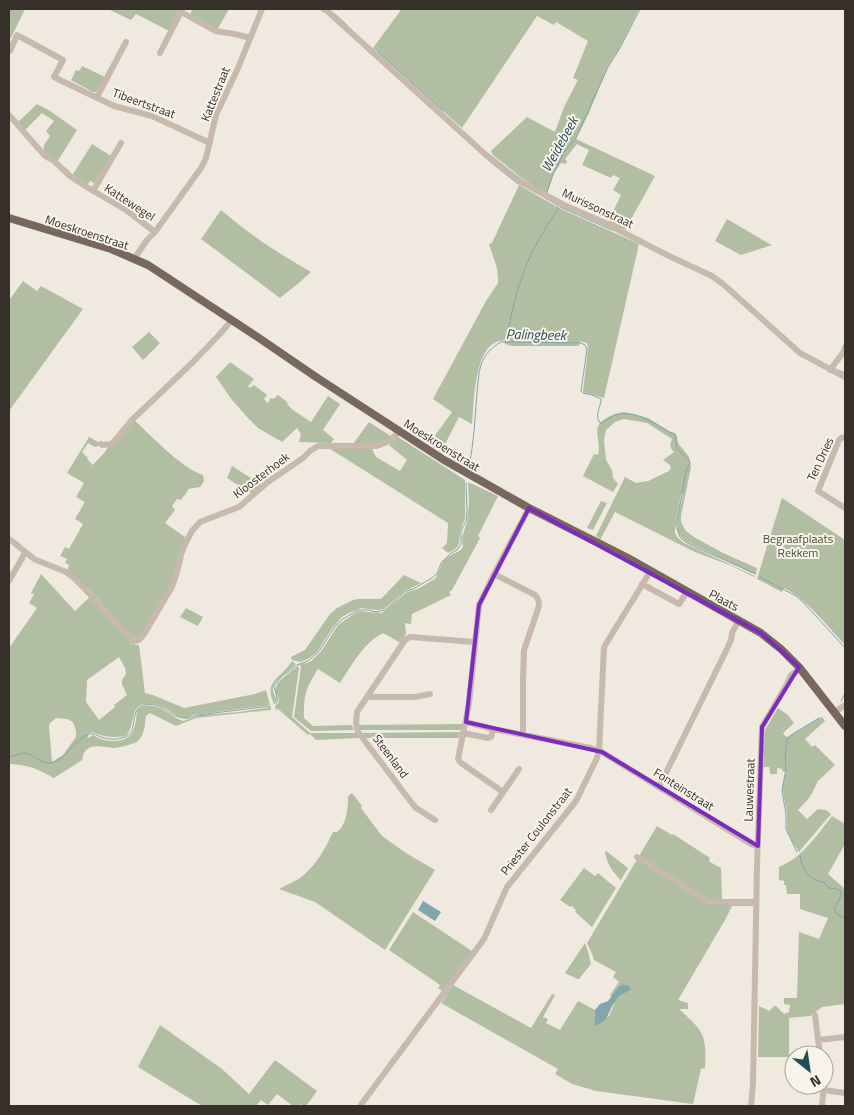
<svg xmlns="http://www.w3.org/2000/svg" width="854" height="1115" font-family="'Titillium Web',sans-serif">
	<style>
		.green { fill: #b2bea1; fill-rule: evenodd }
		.water { fill: #81a6ab }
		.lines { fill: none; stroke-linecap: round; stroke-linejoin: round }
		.stream { stroke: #81a6ab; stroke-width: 1 }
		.minor { stroke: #c7baac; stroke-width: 6 }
		.major { stroke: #77675d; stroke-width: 8 }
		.marked { fill: none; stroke: #7b2cbf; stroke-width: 4; stroke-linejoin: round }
		.labels { text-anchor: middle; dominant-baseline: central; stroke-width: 4; stroke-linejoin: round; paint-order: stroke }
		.street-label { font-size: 12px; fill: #362f2a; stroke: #f8f3eb }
		.park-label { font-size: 12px; fill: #445231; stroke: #f8f3eb }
		.water-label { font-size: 14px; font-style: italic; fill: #244d54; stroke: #f8f3eb }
	</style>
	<rect width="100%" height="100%" fill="#f0e9df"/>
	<path class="green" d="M9 9H25L11 38 9 37Z
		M108 9H172L178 12 169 31 136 14 131 20Z
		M193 9H229L217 30 191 15V12Z
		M399 9H639L619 49 608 66 589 113 576 139 655 176 625 230 608 222 621 195 613 190 620 178 613 175 611 178 582 165 589 150 577 144 565 159 567 161 566 164 561 163 554 173 547 194 523 179 493 155 491 151 527 117 555 132 564 107 578 80 573 78 588 41 556 22 554 25 537 16 462 128 373 48 401 10Z
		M82 66 105 77 96 92H93L71 80 76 70 79 71Z
		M37 104 50 111 77 130 57 162 43 153 44 145 50 136 46 131 54 121 42 113 24 131 17 123Z
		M92 144 111 156 94 183 90 181 87 185 73 174Z
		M519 185 559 208 639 244 604 398 583 392 588 348 587 343 580 341 579 346H512L505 344V340C502 341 497 341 494 343 474 355 474 403 472 424L459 417 441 452 429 444 452 412 433 399 486 301 498 283V277L497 268 489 244 492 243Z
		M221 210C250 235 278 253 311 272L300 282 280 298 201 239Z
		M727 219 768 243 772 245 741 255 715 241Z
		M23 281 37 291 41 286 83 309 9 411V298L10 299Z
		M149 332 160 343 143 360 132 347Z
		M230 362 254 379 248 386 250 388 254 385 267 395 264 399 268 403 271 398 274 399 278 395 287 402 288 405 293 410 311 422 328 396 340 404 323 430 334 439 331 443 299 442 301 434 297 428 282 442 258 428 249 419 232 400 216 377Z
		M624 412 648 418 669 431 675 433 677 436 678 443 689 457 691 467 681 516V522L683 526 686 531 694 537 723 553 757 568 756 575 685 541C682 538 679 535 678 531 675 520 681 505 683 494H681L675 528V533L677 537 684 543 755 576 754 577 732 566 695 552 615 512 600 540 596 536 625 477 636 483 648 481 669 471 671 468 670 465 663 460 674 452C669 447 670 445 672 439L647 423 624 419 615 422 606 430 604 440 606 460 612 470 613 478 618 484 613 492 583 476 594 454 598 455C602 441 590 428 605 419 612 415 616 413 624 412Z
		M134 420C152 436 181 468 203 475L204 481 200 487 188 489 187 492 181 500 177 499 172 506 175 510 165 523 185 537 170 586 145 631 137 638 132 637C110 615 93 588 67 571L69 565 65 563 67 559 60 556 65 547 69 549 83 524 75 519 85 502 76 497 84 483 67 473 89 437 100 443 98 446 95 447 88 443 82 452 88 458 87 459 93 465 105 452 108 447Z
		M369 422 392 437 381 443 353 444Z
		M398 437 465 480V518L460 532 459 543 458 546 455 549 448 553 442 548 447 543 448 523 327 447 372 449 376 457 400 471 407 460 389 445Z
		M232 466 262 485 252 494 227 478Z
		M468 482 498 496 478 536 480 538 452 590 449 592 451 595 412 614 411 624 405 623 406 634 401 643 383 633C363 643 352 665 340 683L318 669C305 690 304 694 304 718L313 726 352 725 354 730 311 731 294 717 301 667 299 664 307 663 311 661 322 650 338 625 358 611 382 613 407 592 418 589 436 578 443 561 449 556 461 550 463 547 462 537 467 522 469 503Z
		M782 498 845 540V645C826 625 809 601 784 588L782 592 757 579Z
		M601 501 607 503 593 530 587 528Z
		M41 574 75 611 91 596 128 638 131 644 139 645 145 693 153 695 184 708 255 694 266 690 270 705 193 715C191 716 188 718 186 718 175 719 164 701 145 704 129 707 136 725 126 736 114 738 103 737 92 732L88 734V738L93 735C97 737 100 739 104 740 112 742 126 742 131 734 136 728 136 718 137 710 155 697 167 715 183 721L200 715 239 712 271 707V710L196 718 176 726 150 713 146 716C145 722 145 730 142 735 142 736 138 741 137 742 133 744 118 748 114 748 100 747 85 741 82 760L54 778C35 768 30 765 9 764V648L37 608 29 603 34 594 31 593ZM119 657 125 668 126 674 122 680V684L127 695 114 705 115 707 99 720 86 702 87 680ZM56 718 67 719 73 722 76 731V737L63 755 52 762 49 726 50 723Z
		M404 575 421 583 405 591 384 609 378 610 361 608 349 613 342 617 333 627 317 652 308 659 300 662 292 660 291 657 305 650 325 621 330 614 337 608 353 600 358 599H381Z
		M186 608 203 617 198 626 180 617Z
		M292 661 296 664C291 669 273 681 273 688 272 691 276 697 277 700L274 704C263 680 281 679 292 661Z
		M298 666 299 668 292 717 310 733H356L359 738 316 740 310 734 308 735 278 709 276 710 275 706C285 699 273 695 276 687 279 679 291 671 298 666Z
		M778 708 788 715 794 723 783 733 785 736 788 737 819 718 822 717 825 721 805 739 812 747 815 745 835 765 818 781 810 797 798 810 807 819 818 809 826 810 831 814 799 852 792 841 787 830V813L782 787 786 772 782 771V769L777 768V774H770V771L769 767H763L765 730Z
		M463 724 461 730H360L358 725Z
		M460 732 459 738H366L362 733Z
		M352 793 362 806 361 808 382 836 406 853 435 870 385 950 315 902 279 889C286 885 294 882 300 878 316 866 325 849 333 832H337C347 824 348 808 348 796Z
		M832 816 845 824V844L828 874 845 889V1004L822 1007 810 1016 789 1018V1057H758L759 1006 769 1011 774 1006H776L784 1014 789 1012 790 1005 784 1004V998H797L799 932 819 939 828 918 800 909V894H787L786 885H784V881L779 880V867C803 857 816 836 832 816Z
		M657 826 672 835 673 834 710 858 709 861 710 862 721 868 722 899H753V906H732L725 920 678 1000 688 1003V1009H679C703 1031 707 1034 705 1068L701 1069 693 1104 596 1091 572 1084 555 1074 558 1069 441 1003 453 985 531 1028 552 994 555 995 543 1017 548 1019 546 1023 560 1030 578 1001 595 1010 594 1026 609 1016 616 1000 626 992 622 984 619 986 612 997 610 995 619 982 613 977 616 972 594 960 592 954 587 943Z
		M606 851 628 868 621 880C613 873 606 862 605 852Z
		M584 868 595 876 598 873 616 888 592 927 575 912 576 910 572 906 570 907 560 900Z
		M413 912 472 951 443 991 438 988 440 985 389 950Z
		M585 943 588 951 591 964 579 979H577L565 973Z
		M160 1025 222 1069 249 1094 275 1060 317 1091 306 1106H304L301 1104 299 1106H293L277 1094 268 1105 261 1100 256 1106H202L138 1067Z"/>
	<path class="water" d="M423 901 441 912 435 921 418 910Z
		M622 984 629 986 631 989C626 993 618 996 615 1002 606 1014 611 1020 594 1026L595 1010 600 1004 608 1001 619 986Z"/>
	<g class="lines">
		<path class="stream" d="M320 9 323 12
			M335 14 347 25
			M378 52 443 111
			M488 160 518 184
			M547 192 553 174 557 167 563 153 576 138 608 67 620 48 640 9
			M560 207 612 230
			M505 342C511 320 514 298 522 277 530 252 544 230 559 208L557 205 545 198
			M842 349 845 343
			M838 370 845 373
			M469 467C474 442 475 417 477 393 478 384 478 374 481 365 484 355 492 347 501 342L581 343 585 345 587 349 581 391 583 393 592 395 601 399C601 407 594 415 600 423H602C606 420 611 416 616 415 638 409 657 426 675 435L677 449 685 456 690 462 686 472 676 526 680 537 684 541 695 547 754 573
			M760 577 796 596 804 603 845 648
			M841 701 845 693
			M275 704 278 701 274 686 282 676 297 665 308 661 319 651 336 625 343 619 358 610H369L376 612 385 610 406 591 413 589 432 578 437 574 441 563 451 553 457 550 461 544V531L466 521 467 511 466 483
			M9 757C14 757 18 753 23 753 33 753 41 765 51 763 66 761 74 738 90 734 95 733 97 736 101 737 109 740 120 740 127 736 139 728 128 710 145 705 160 701 169 716 183 718 188 719 193 716 198 715L270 706
			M797 852 786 829V814L782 791 786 768 785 759 787 740 791 735 819 718
			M800 856C802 872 810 880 825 883L829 888 837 889 841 891V896L834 909 837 914 845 919"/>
		<path class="minor" d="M176 9 215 31 235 34 250 38
			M325 9 486 155 521 182 562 204 603 222 667 255 712 276 723 284 800 353 845 377
			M10 51 17 35 63 60 54 77 60 80 114 106 152 116 210 143
			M160 53 181 12
			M97 97 126 42
			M9 115 45 156 54 161 70 176 85 186 126 210 155 232
			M93 191 121 143
			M134 259 147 240 155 232 201 168 206 158 216 115 238 68 262 9
			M830 370 845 350
			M845 437 841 438 839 440 818 491 845 508
			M101 444 102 445 111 444 116 439 132 420 193 362 219 335 232 320
			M9 539 12 541 34 559 66 572 73 577 85 589 130 638 133 641 139 640 143 636 172 587 177 572 181 555 185 544 192 531 200 522 239 507 268 482 303 458 310 451 318 446H377L389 441 399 432
			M494 574 479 605 469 704 458 759 461 763 503 792
			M9 581 25 553
			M642 584 679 604 687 592
			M368 695 372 697H415L430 694
			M835 712 845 705
			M466 722 493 729 591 748 602 752 751 844 758 846
			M463 733 488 738 491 737 493 729
			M523 734V680L524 650 539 606C539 601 538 598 535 595L494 574 529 508
			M659 787 726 651 731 640 732 633 739 620
			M491 810 519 769
			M435 820 416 808 411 802 358 732 356 723 357 712 405 640 410 637 475 642
			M637 857 709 902H756
			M815 1015 820 1055
			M818 1040 845 1037
			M824 1090 845 1093
			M360 1106 484 939 507 887 576 801 597 758 599 751 604 647 650 572
			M751 1106 753 1083 757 866 762 727 786 686 791 675 799 670
			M822 1106 824 1085"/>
		<path class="major" d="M9 218 111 249 148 265 259 338 316 377 444 460 529 508 626 557 761 633 781 649 799 667 845 726"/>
	</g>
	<path class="marked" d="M529 508 761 633 799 667 762 727 758 846 602 752 466 722 479 605Z"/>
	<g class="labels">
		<g class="street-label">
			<text transform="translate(215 94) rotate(-68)">Kattestraat</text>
			<text transform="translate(144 103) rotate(20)">Tibeertstraat</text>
			<text transform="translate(130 202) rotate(33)">Kattewegel</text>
			<text transform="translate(598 208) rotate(25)">Murissonstraat</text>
			<text transform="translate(87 232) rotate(18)">Moeskroenstraat</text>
			<text transform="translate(442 445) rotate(32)">Moeskroenstraat</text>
			<text transform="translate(820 459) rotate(-65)">Ten Dries</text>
			<text transform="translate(261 475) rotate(-37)">Kloosterhoek</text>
			<text transform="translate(724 600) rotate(28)">Plaats</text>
			<text transform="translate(391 756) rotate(53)">Steenland</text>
			<text transform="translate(684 789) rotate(32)">Fonteinstraat</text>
			<text transform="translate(749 790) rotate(-88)">Lauwestraat</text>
			<text transform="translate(536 831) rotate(-52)">Priester Coulonstraat</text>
		</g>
		<g class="park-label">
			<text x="798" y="538">Begraafplaats<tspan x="798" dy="14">Rekkem</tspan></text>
		</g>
		<g class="water-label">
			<text transform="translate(559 144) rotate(-61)">Weidebeek</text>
			<text transform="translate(536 334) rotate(1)">Palingbeek</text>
		</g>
	</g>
	<rect width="854" height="1115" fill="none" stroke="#362f2a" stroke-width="20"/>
	<g transform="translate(809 1070) rotate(150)"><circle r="24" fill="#f8f3eb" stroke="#aaa59e"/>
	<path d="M0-4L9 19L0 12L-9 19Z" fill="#244d54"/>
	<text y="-8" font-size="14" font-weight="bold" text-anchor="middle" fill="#362f2a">N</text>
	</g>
</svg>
